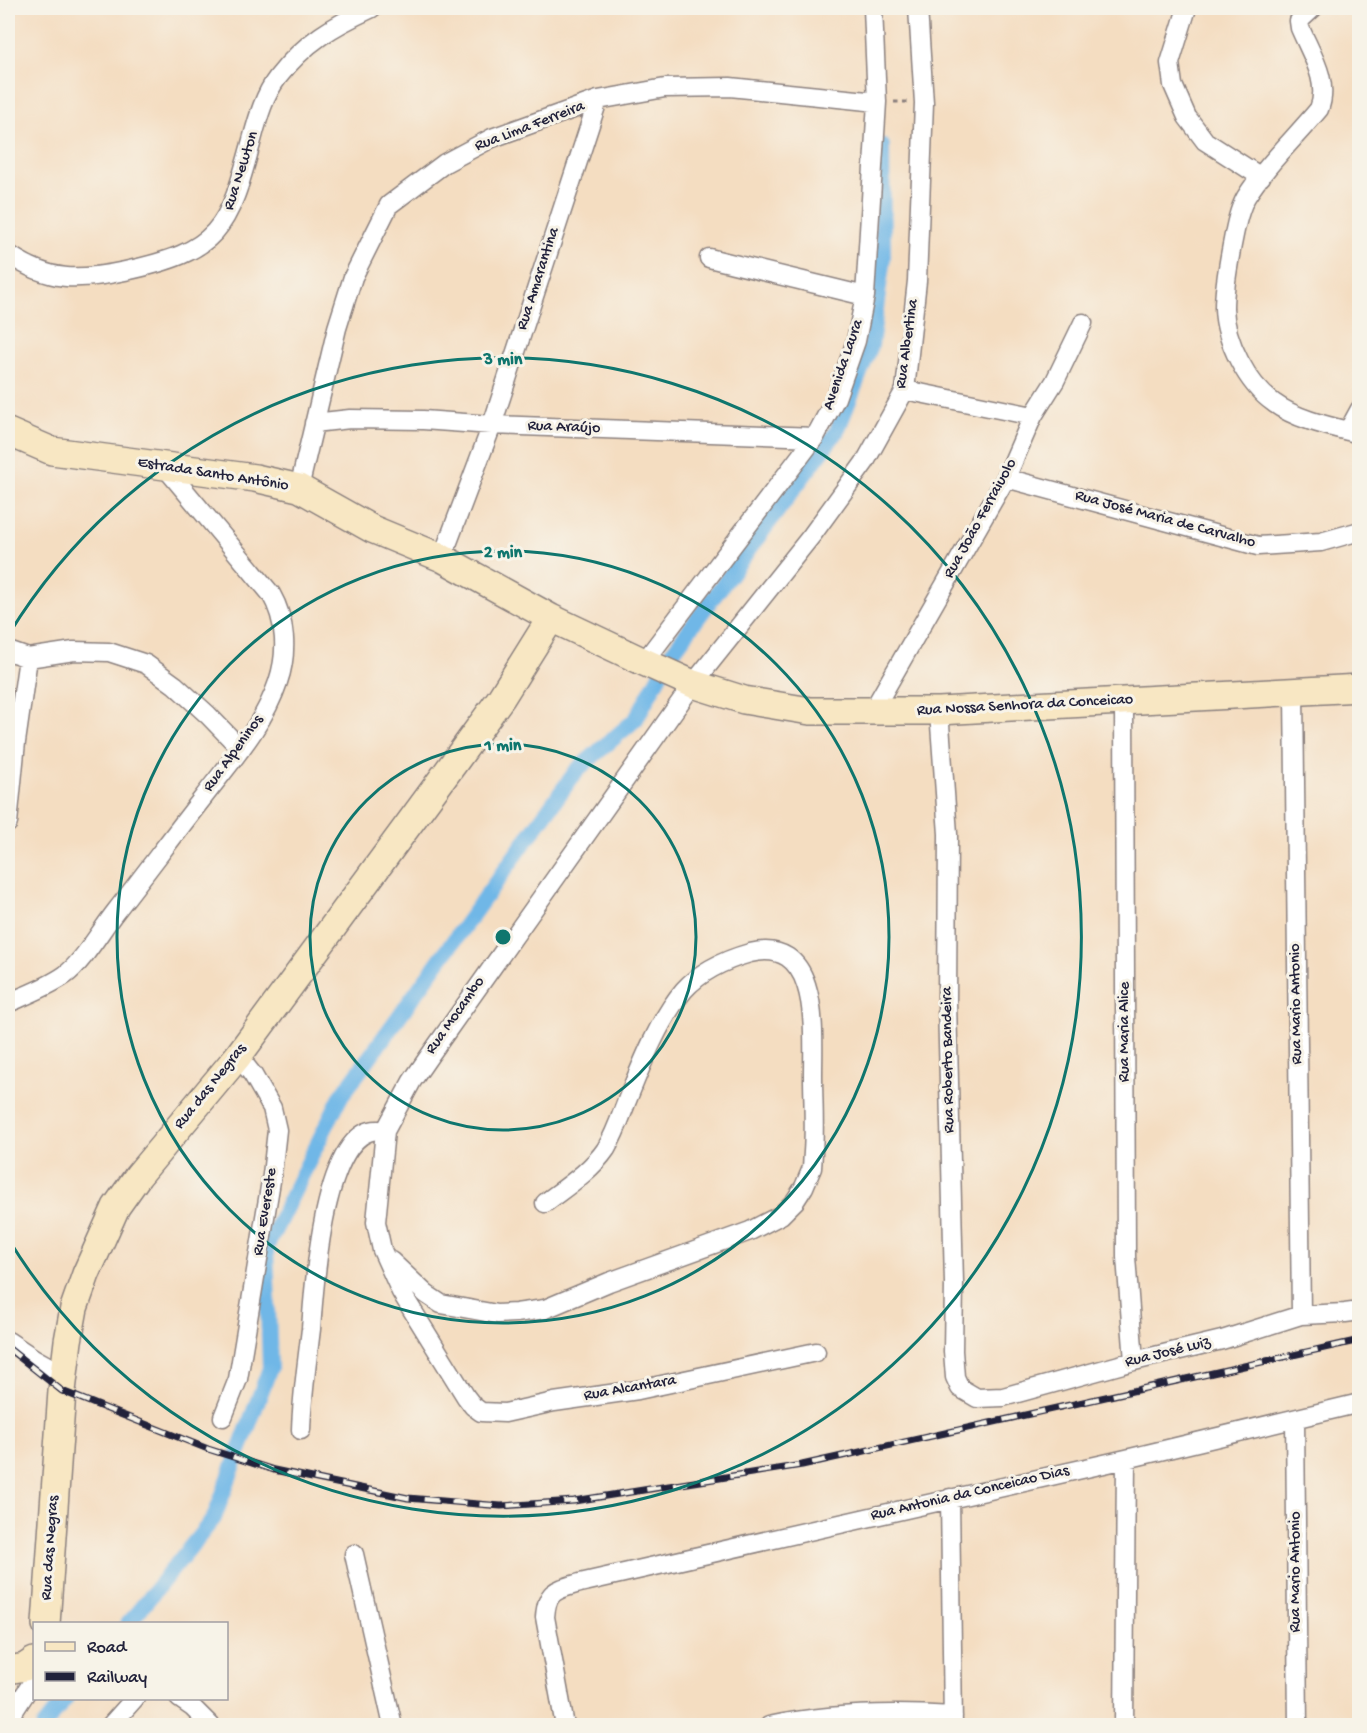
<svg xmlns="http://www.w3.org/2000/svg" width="1367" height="1733" font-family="'Gochi Hand',sans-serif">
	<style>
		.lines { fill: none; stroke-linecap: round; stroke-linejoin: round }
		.canal { stroke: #6fb7e7; stroke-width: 16 }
		.street-casing { stroke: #8b807e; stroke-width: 21 }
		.secondary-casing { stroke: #8b807e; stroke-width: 30 }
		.path { stroke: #8b807e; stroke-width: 3; stroke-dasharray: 4.5 4.5; stroke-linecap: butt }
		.street { stroke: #fff; stroke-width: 18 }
		.secondary { stroke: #f8e7c3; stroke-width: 27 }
		.rail-casing { stroke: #22223b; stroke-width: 7 }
		.rail { stroke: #f7f3e8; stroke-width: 4.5; stroke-dasharray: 14; stroke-linecap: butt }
		.ring { fill: none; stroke: #0f766e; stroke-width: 3 }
		.labels { text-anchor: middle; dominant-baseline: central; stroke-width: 6; stroke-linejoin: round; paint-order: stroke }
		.street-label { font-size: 16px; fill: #22223b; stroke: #f7f3e8 }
		.centre { fill: #0f766e; stroke: #f7f3e8; stroke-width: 3 }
		.ring-label { font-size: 18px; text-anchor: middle; font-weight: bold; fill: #0f766e; stroke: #f7f3e8; stroke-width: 6; stroke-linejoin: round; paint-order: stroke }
	</style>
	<rect width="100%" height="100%" fill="#f7f3e8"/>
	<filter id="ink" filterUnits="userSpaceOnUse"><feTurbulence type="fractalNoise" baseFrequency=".0167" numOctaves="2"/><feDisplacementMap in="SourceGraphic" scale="12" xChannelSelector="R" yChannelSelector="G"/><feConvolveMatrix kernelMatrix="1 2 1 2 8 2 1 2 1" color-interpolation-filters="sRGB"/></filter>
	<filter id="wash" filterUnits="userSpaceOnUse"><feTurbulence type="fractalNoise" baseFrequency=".008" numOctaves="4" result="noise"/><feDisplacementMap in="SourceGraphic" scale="24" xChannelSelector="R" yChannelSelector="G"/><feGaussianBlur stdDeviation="1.35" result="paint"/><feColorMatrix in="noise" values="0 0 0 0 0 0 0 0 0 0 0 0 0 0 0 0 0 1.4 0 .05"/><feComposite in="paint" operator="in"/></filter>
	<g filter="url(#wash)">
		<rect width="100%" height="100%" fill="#f4ddc1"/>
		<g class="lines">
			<path class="canal" d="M128 1624 214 1518 270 1368 266 1248 340 1098 577 770 636 719 671 654 837 431 871 345 883 257 882 146
				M44 1726 66 1698"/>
		</g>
	</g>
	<g filter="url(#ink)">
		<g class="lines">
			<g class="street-casing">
				<path id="street" d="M1187 8 1170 63 1173 85 1187 117 1205 141 1261 177
					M1313 8 1299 21 1300 28C1311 54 1330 82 1319 109 1295 138 1266 165 1246 197 1238 211 1235 230 1232 245 1228 266 1224 287 1224 308 1225 341 1247 384 1274 403 1297 420 1332 427 1360 434
					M8 254C49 282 78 281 125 271 219 251 228 230 252 140 258 118 264 95 278 77 305 42 333 26 372 8
					M709 258 865 296
					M905 390 1033 416
					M314 423 350 419 423 420 492 425 815 437
					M1348 431 1360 409
					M1006 478 1258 546 1321 542 1360 531
					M299 488 337 328 353 277 389 205 445 163 492 138 598 100 665 88 730 87 877 102
					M442 558 492 425 598 100
					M8 651 28 658 74 651 109 652 146 664 175 685 208 715 241 749
					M644 662 815 437 836 398 856 341 865 296 877 102 873 8
					M1294 693 1301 1315
					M1124 702 1126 1257 1134 1361
					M939 711 948 834 947 1002 954 1283 953 1351 955 1377 960 1388 977 1398 1003 1397 1134 1361 1222 1340 1301 1315 1345 1313 1360 1311
					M872 712 1006 478 1033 416 1055 381 1083 323
					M8 823 16 742 28 658
					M8 1003C26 995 48 987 65 975 83 962 101 930 116 911 145 874 173 836 202 799 230 762 263 727 278 682 288 653 286 620 271 594L165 467
					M391 1261 426 1294 441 1304 497 1314 516 1313 545 1309 609 1282 750 1231 781 1215 795 1201 804 1187 812 1168 813 1152C815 1126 813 1101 813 1075 813 1032 821 936 750 953 725 960 701 971 684 990 659 1019 640 1068 626 1103 620 1119 615 1134 606 1149 591 1171 566 1187 545 1203
					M8 1341 35 1359 64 1375
					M816 1352 638 1390 554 1402 505 1413 481 1412 473 1406 466 1397 401 1292 382 1250 376 1222 385 1131 412 1081 430 1055 693 684 812 535 865 462 905 390 917 281 924 103 918 8
					M223 1417 238 1379 272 1175 277 1130 272 1108 253 1075 238 1056
					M1295 1419 1298 1726
					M301 1430C302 1396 307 1363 311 1329 314 1290 323 1117 385 1131
					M950 1498 953 1726
					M354 1554 393 1726
					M179 1698 192 1707 211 1726
					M8 1720 34 1680
					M110 1726 135 1698
					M565 1726 545 1617C547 1590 556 1590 580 1583L1126 1459 1360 1403
					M769 1726C830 1713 891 1712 953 1716
					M1124 1726 1126 1459"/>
			</g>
			<g class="secondary-casing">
				<path id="secondary" d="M8 432 52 451 255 478 299 488 372 529 442 558 551 618 644 662 693 684 744 700 810 711H939L1360 688
					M46 1624 62 1391 68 1341 74 1308 86 1274 116 1207 138 1176 238 1056 456 760 501 698 551 618
					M8 1670 25 1667 34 1661"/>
			</g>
			<path class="path" d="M894 102H908"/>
			<use href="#street" class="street"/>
			<use href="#secondary" class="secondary"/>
			<g class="rail-casing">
				<path id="rail" d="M8 1348 62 1391 208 1449 274 1470 408 1498 501 1506 574 1501 802 1465 1360 1340"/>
			</g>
			<use href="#rail" class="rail"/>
		</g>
	</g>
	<g class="ring">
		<circle cx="503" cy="937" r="193"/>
		<circle cx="503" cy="937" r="386"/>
		<path d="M9 634A579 579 0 1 1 9 1240"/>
	</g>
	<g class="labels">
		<g class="street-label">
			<text transform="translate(530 127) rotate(-21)">Rua Lima Ferreira</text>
			<text transform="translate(242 171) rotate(-72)">Rua Newton</text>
			<text transform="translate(539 279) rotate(-72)">Rua Amarantina</text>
			<text transform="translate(908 344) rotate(-82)">Rua Albertina</text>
			<text transform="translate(844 365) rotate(-71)">Avenida Laura</text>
			<text transform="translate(564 428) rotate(2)">Rua Araújo</text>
			<text transform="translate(213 475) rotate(9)">Estrada Santo Antônio</text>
			<text transform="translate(981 519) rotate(-61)">Rua João Ferraiuolo</text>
			<text transform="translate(1165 520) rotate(15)">Rua José Maria de Carvalho</text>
			<text transform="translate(1025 706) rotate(-3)">Rua Nossa Senhora da Conceicao</text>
			<text transform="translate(234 754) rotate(-54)">Rua Alpeninos</text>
			<text transform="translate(1297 1004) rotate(-91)">Rua Mario Antonio</text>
			<text transform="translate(456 1016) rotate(-55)">Rua Mocambo</text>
			<text transform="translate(1125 1032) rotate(-90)">Rua Maria Alice</text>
			<text transform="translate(949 1060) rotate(-91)">Rua Roberto Bandeira</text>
			<text transform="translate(211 1087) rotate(-51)">Rua das Negras</text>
			<text transform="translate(266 1212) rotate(-81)">Rua Evereste</text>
			<text transform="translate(1168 1353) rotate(-14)">Rua José Luiz</text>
			<text transform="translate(630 1389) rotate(-10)">Rua Alcantara</text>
			<text transform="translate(970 1494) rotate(-13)">Rua Antonia da Conceicao Dias</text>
			<text transform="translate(51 1548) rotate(-86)">Rua das Negras</text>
			<text transform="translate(1296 1572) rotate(-90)">Rua Mario Antonio</text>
		</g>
	</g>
	<circle cx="503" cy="937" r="9" class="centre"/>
	<g class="ring-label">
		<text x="503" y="364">3 min</text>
		<text x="503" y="557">2 min</text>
		<text x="503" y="750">1 min</text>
	</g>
	<rect width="1367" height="1733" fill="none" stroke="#f7f3e8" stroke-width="30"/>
	<rect x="33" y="1622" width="195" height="78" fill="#f7f3e8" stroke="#a29fa3" stroke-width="1.5"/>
	<rect x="45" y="1642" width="30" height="9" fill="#f8e7c3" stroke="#a29fa3" stroke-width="1.5"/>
	<text x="87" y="1652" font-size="18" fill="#22223b">Road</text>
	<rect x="45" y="1672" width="30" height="9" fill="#22223b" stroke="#a29fa3" stroke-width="1.5"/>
	<text x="87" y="1682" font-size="18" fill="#22223b">Railway</text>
</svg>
